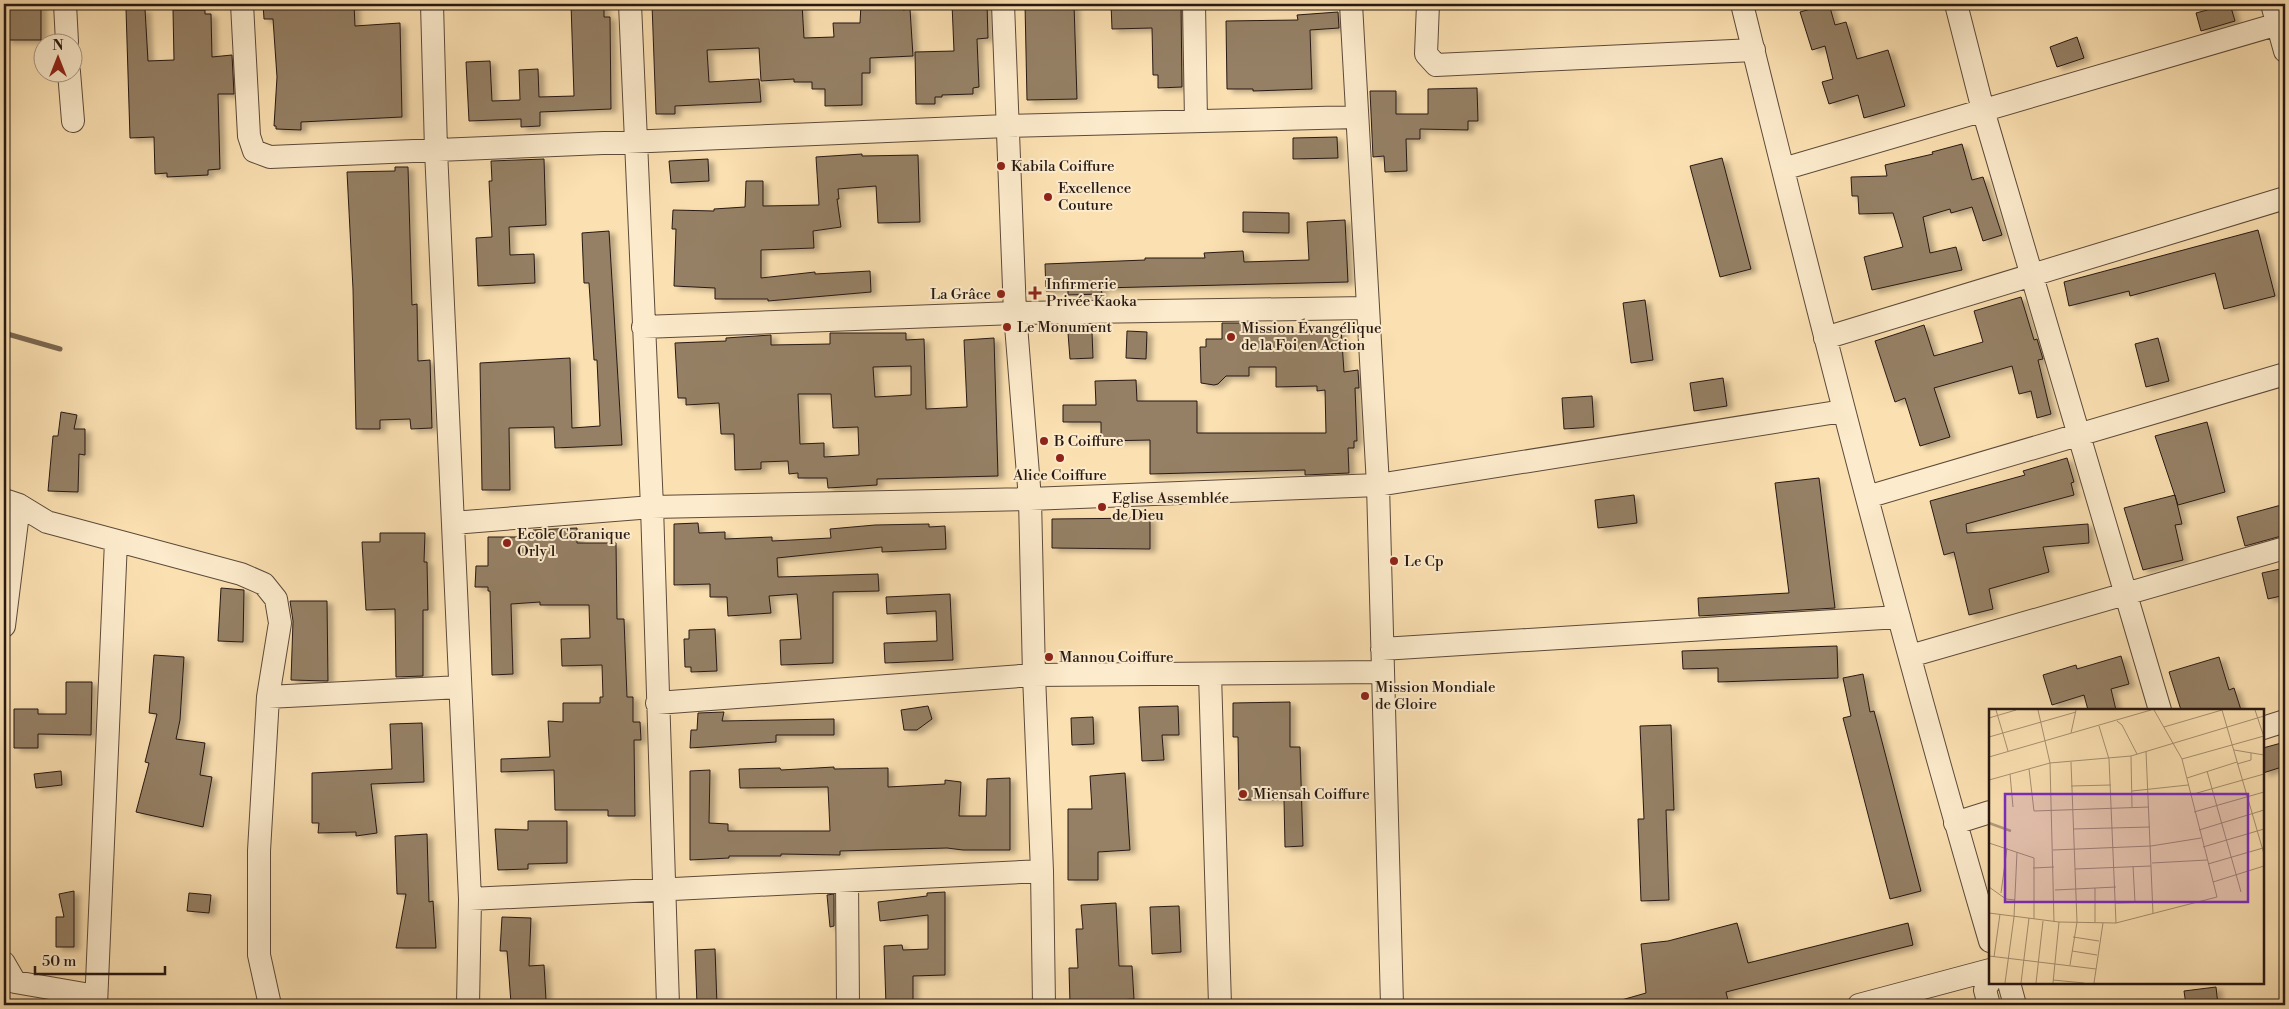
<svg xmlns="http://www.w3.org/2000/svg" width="2289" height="1009" font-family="'Libre Bodoni',serif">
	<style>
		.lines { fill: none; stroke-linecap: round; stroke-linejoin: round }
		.stream { stroke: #7b6751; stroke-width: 5 }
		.building { fill: #958065; stroke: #271812; fill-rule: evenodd; filter: url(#shadow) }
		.minor-casing { stroke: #5c4a3a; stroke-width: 24 }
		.minor { stroke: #fcebcc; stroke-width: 22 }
		.poi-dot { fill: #8f2418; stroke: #fcebcc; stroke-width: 2 }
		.labels { text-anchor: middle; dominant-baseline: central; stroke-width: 4; stroke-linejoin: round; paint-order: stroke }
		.poi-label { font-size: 15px; fill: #271812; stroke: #fcebcc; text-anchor: start }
		.inset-river { fill: none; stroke: #b39c7b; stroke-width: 2.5 }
		.inset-road { fill: none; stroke: #a69071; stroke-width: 1 }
		.view { fill: #7b2cbf; fill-opacity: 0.15; stroke: #7b2cbf; stroke-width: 2.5 }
		.inset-edge { fill: none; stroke: #271812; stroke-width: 2.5 }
	</style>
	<defs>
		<filter id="shadow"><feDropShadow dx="5.5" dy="3" stdDeviation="2.5" flood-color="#0004"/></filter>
	</defs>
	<rect width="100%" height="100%" fill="#fbe0b1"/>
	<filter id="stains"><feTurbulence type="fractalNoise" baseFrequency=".004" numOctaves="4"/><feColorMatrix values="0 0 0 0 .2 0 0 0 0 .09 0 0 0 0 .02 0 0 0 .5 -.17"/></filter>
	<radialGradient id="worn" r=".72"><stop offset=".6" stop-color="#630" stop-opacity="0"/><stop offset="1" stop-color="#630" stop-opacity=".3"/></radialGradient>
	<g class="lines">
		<path class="stream" d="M4 333 60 349"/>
	</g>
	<path class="building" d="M4 4H41V40H6Z
		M263 4H354L355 26 400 23 402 117 301 122V130L276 129V126H274L277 77 273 19H264Z
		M571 4H604V17H610L611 109 540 112V126L521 127V119L469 121 466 62 490 61 492 101 520 100 519 70 538 69 539 97 574 96Z
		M652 4H802L804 38 834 37 833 23H860L861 4H902L903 10 910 9 913 56 870 58V73H862V105L825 106V89H812V82H794V79L761 81 759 48 707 50 709 82 759 79 761 102 675 106V114H656Z
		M952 4H987L988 38 977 39 979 87 973 88V94L942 95V97H935V104H916L915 52 954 51Z
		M1025 4H1074L1077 99 1027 100Z
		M1111 4H1181L1182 87 1158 88V75H1153L1152 28 1112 29Z
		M1829 4 1835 25 1846 22 1857 59 1888 50 1905 106 1864 118 1858 95 1829 104 1822 82 1833 79 1825 46 1812 50 1800 12Z
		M2230 4 2235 21 2201 31 2196 13Z
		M126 9H145L148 61 174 60 173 10H205V14H211L212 57 232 55 234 94H218L220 169 208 170V175L167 177V173L155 174 154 137 130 138Z
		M1338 12 1339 28 1310 30 1312 89 1253 91V89H1227L1226 21 1298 20 1297 15Z
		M2077 37 2084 58 2057 67 2050 47Z
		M1477 88 1478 121H1468V130L1420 129V139H1406L1407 171 1385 172 1384 156 1373 157 1370 91H1396V114H1428V89Z
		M1337 137 1338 158 1293 159V138Z
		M1962 144 1972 180 1983 177 2002 235 1983 241 1972 207 1951 213 1950 209 1923 217 1930 253 1956 247 1962 270 1872 290 1864 257 1903 247 1893 213 1859 214 1858 196H1852L1851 177 1887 176 1885 165 1933 154 1932 152Z
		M862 154V156L918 155 920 222 878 223 876 186 838 189 839 199H837L841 227 813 231 814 248 761 250V278L815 272V274L870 271 871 292 768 301V299H715V288L674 286 676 229H672L673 210 714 211V209L745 207 746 181H763V206L819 205 816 157Z
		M1722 158 1751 269 1720 277 1690 166Z
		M544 159 546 225 509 227 510 255 534 254 535 283 478 286 476 238 492 237 489 181H492L491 161Z
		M708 159 709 181 671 183 669 161Z
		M395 167H408L412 305 417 304 418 361 430 360 432 428 411 429 410 419 380 420V429H356L353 289 347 172 395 171Z
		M1243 212 1289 213V233L1243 232Z
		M1345 220 1348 282 1101 288 1102 294 1068 295V290L1046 291 1045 264 1145 260V258H1205L1204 253 1243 251 1244 262 1309 260 1307 222Z
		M2258 230 2275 296 2224 309 2215 273 2130 296 2129 291 2069 306 2064 282Z
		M609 231 622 445 555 448 554 427 509 428 510 490H482L480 363 570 358 572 428 600 426 597 360H594L589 283H584L582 233Z
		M2021 297 2034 340 2037 339 2043 359 2038 360 2051 414 2037 418 2031 391 2019 394 2012 366 1934 388 1950 437 1920 446 1905 398 1895 402 1875 341 1924 325 1934 356 1983 342 1974 311Z
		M1645 300 1653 360 1631 363 1623 303Z
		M1222 323H1248V331L1292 332 1341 328 1344 372 1358 370 1359 388H1355L1357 441H1354V448H1348L1349 473 1305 475V470L1150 474V440L1101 441V422H1063V405H1096L1095 381 1136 380 1137 401H1197V433H1326L1325 390 1317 391V386L1276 387V367H1249V376H1226L1218 384 1214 385 1201 383 1200 347H1206V339H1222Z
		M1127 331 1147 332 1146 359 1126 358Z
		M1092 332 1093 358 1070 359 1068 333Z
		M830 333H906V340L924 339 926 409 967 407 964 340 994 338 998 476 877 479V485L828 488 827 478H798V473L789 474 788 461 761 462V469L735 470 734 434H721L719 403 686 405V398H678L675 343 726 341V338L771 335V345L830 344ZM911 366V395L875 397 873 367ZM798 394H831L833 428 858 427 859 455 824 457V443L800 444Z
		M2158 338 2169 381 2146 387 2135 344Z
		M1723 378 1727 406 1694 411 1690 383Z
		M1592 396 1594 427 1564 429 1562 398Z
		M61 412 77 415 74 429H85V455L79 454 78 492 48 491 53 436H58Z
		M2207 422 2225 492 2178 505 2155 436Z
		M2067 458 2074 482 2071 483 2074 495 1966 524 1967 533 2088 524 2089 543 2043 547 2049 572 1989 589 1993 609 1969 615 1954 552 1944 555 1930 501 2025 475 2023 471Z
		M1819 478 1835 608 1699 616 1698 598 1789 593 1775 483Z
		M1634 495 1637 523 1598 528 1595 500Z
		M2175 495 2182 524 2175 525 2183 560 2143 570 2124 508Z
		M2285 504V535L2245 546 2237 517Z
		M1150 518V549L1052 548V519Z
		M698 523 699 533 725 532V539L772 537V541L831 538 830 529 875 525 929 524V527L945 526 946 549 882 552V547L777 558 778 577 878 574 879 591 833 592V663L781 665 780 640 801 639 797 594 769 596 771 613 728 616 727 597H710V584L674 585V524Z
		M577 528V543H616L617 619H624L627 697H633V722H640L641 740H634L635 816H608V810H555L554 770 501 772V759L550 757 548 721 563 722V703H600V697H603L602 665 562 666 561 639 590 638 589 605H540V602L511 604 513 674 492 675 490 591H488V587H475L476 566H488V537H533V530Z
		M380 533H425L424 562H427L428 610H423V676L396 677 395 609 366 610 362 542H380Z
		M2285 568V595L2268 599 2262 573Z
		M221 588 244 590 243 642 218 641Z
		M950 594 953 660 885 663 884 643 937 641 936 611 887 614 886 597Z
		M290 601H327L328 681 291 680 293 621Z
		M715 629 717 671 691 672V667H685L684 639H689V630Z
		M1837 646 1838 678 1718 682V668L1683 669 1682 651Z
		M154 655 184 657 180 720 176 739 205 743 200 775 212 777 203 827 136 812 149 763 145 762 157 714 149 713Z
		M2121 656 2129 684 2111 689 2116 710H2088L2084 695 2052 705 2043 675 2076 665 2077 669Z
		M2219 657 2229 690 2234 688 2241 710H2181L2169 672Z
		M1863 674 1870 712 1874 711 1921 891 1890 899 1843 718 1851 716 1843 678Z
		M66 682H92L91 735 38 734V748H14V709H38V714H66Z
		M1290 702V747H1300L1303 846 1285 847 1284 800H1239L1238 737H1233V703Z
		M928 706 932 719 917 730H904L901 710Z
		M1178 706 1179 735H1162L1164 760 1142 761 1139 707Z
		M724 712 722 721 834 719V735H776V742L690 748 691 730H697L698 713Z
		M1093 717 1094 744 1072 745 1071 718Z
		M422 723 424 782 371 784 377 833 356 836V832L318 833 319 823H312V773L392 769 390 724Z
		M1671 725 1674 810H1666L1669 900 1641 901 1638 819H1644L1640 726Z
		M2285 742V766L2263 773V748Z
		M834 767V769L888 768V787L945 784V780L961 782 959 816H986L987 779 1010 778V850H963L947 848 840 851V855L781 854V856H729V858L690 860V771L710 770 709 823 728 824V831H830L828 787 740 788 739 769 780 768 781 770Z
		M61 771 62 785 36 788 34 774Z
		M1125 773 1130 850 1098 852V880H1068V809H1092L1090 776Z
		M528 821H567V863L528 864V869L498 870 495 829 528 830Z
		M427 834 429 902 433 901 436 948H396L406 894H397L395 836Z
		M74 891V947H56V917H64L59 894Z
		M945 892V975L913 976V1005H886L884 946 902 945 903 950 928 949V915L880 921 878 902 927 896V893Z
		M189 893 211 895 209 913 187 911Z
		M834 894V926L830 927 827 895Z
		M1116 903 1119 966H1132L1134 999 1102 1001V1004H1070L1069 968H1078L1076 929H1083L1081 905Z
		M1179 906 1181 952 1152 954 1150 907Z
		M502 917 531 918 529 966 544 965 546 1000 511 1003 507 951H500Z
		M1737 923 1748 963 1908 923 1913 945 1726 992 1729 1005H1618V1001L1646 993 1641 944 1668 941Z
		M715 949 717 1005H697L695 950Z
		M2216 987 2218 1005H2186L2184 991Z"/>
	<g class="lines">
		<g class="minor-casing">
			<path id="minor" d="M65 4 67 42
				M242 4 249 136 254 151 270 157 1007 126 1356 117
				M432 4 436 150 470 899 468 1005
				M630 4 652 507 668 1005
				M1003 4 1015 313 1030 499 1034 675 1042 871 1044 1005
				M1194 4 1196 121
				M1351 4 1378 485 1392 1005
				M1428 4 1426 54 1436 65 1754 50
				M1742 4C1819 318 1899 631 1990 941
				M1956 4 1983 110 2160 710
				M2272 4 2285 51
				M69 72 73 121
				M1783 169 2285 22
				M643 327 1015 313 1367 308
				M1825 338 2285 198
				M1867 497 2285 374
				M4 500 19 505 47 522 241 574 264 584 276 599 280 623 268 697 259 851V955L270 1005
				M453 523 652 507 1030 499 1378 485 1843 411
				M4 626 19 505
				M1382 649 1899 617
				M1910 656 2285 548
				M1210 674 1220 1005
				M268 697 460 687
				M657 703 1034 675 1382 672
				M2263 728 2285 721
				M1955 823 1990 812
				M847 881 848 1005
				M470 899 1042 871
				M4 963 15 982 96 996
				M2009 983 2015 1005
				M96 1005 116 541
				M1859 1005 1990 970
				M1989 1005 1985 990 1990 981"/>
		</g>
		<use href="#minor" class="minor"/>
	</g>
	<g class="poi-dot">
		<circle cx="1001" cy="166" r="5"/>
		<circle cx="1048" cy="197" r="5"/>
		<path d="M1032.5 285.5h5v5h5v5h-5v5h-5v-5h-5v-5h5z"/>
		<circle cx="1001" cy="294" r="5"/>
		<circle cx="1007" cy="327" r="5"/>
		<circle cx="1231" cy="337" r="5"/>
		<circle cx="1044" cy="441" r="5"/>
		<circle cx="1060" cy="458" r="5"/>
		<circle cx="1102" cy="507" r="5"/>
		<circle cx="507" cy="543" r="5"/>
		<circle cx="1394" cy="561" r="5"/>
		<circle cx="1049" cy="657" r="5"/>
		<circle cx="1365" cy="696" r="5"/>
		<circle cx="1243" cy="794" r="5"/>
	</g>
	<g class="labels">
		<g class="poi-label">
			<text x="1011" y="166">Kabila Coiffure</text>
			<text x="1058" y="188">Excellence<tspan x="1058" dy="17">Couture</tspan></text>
			<text x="1046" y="284">Infirmerie<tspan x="1046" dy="17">Privée Kaoka</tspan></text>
			<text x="991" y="294" text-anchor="end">La Grâce</text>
			<text x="1017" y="327">Le Monument</text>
			<text x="1241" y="328">Mission Évangélique<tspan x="1241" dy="17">de la Foi en Action</tspan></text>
			<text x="1054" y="441">B Coiffure</text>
			<text x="1060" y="475" text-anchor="middle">Alice Coiffure</text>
			<text x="1112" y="498">Eglise Assemblée<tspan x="1112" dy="17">de Dieu</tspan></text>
			<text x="517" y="534">Ecole Coranique<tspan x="517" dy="17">Orly 1</tspan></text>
			<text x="1404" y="561">Le Cp</text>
			<text x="1059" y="657">Mannou Coiffure</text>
			<text x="1375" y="687">Mission Mondiale<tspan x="1375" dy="17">de Gloire</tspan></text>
			<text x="1253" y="794">Miensah Coiffure</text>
		</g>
	</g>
	<g transform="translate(1989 709)">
		<rect width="275" height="275" fill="#fbe0b1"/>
		<path class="inset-river" d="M0 114 22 122"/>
		<path class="inset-road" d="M7 1 19 42M49 1 61 54 65 213M233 1 275 145M266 1 275 28M0 9 27 1M128 12 133 16 148 45M110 17 120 50 127 214M175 18 233 1M82 24 87 1M0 28 87 3M245 41 275 46M157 42 164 205M142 47 143 98M0 48 162 1M193 50 275 27M248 55 262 51V44M40 60 45 102 160 98M218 62 252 183M21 65 24 98M198 69 248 53M0 71 61 54 142 47 275 7M82 77 122 76M143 82 199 76M201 86 275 65M205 103 275 83M84 120 161 118M210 121 275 101M0 134 45 149V210M214 138 275 120M64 141 162 137 212 129M163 154 218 151M219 155 274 139M144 157 146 193M44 159 65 158M86 160 162 157M224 173 275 157M0 178 17 190 26 191M106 179V213M66 181 127 178M12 184 18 139M127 194 164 193M0 204 70 213 127 214 228 188 193 50 165 1M84 228 110 232M83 242 108 246M0 247 107 260M5 248 11 205M81 256 88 213 82 53M64 271 95 274M16 274 25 208 28 143M32 274 40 209M47 274 54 212M64 274 70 213M105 274 114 214"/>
		<path class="view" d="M16 85H259V193H16Z"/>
		<rect width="275" height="275" class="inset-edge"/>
	</g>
	<rect width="2289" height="1009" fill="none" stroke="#fbe0b1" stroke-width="20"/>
	<rect x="5" y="5" width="2279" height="999" fill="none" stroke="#271812" stroke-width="2.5"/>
	<rect x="10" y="10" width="2269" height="989" fill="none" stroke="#271812"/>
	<g transform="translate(58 58)"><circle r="24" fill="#fcebcc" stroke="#a79782"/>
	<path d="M0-4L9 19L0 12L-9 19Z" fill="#8f2418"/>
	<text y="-8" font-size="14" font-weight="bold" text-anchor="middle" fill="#271812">N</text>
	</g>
	<path d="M35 966v8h130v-8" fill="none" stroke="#271812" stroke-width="2.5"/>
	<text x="42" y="966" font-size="15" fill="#271812" stroke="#fcebcc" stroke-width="4" paint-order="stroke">50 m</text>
	<rect width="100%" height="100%" filter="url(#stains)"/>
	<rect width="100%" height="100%" fill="url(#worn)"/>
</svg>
